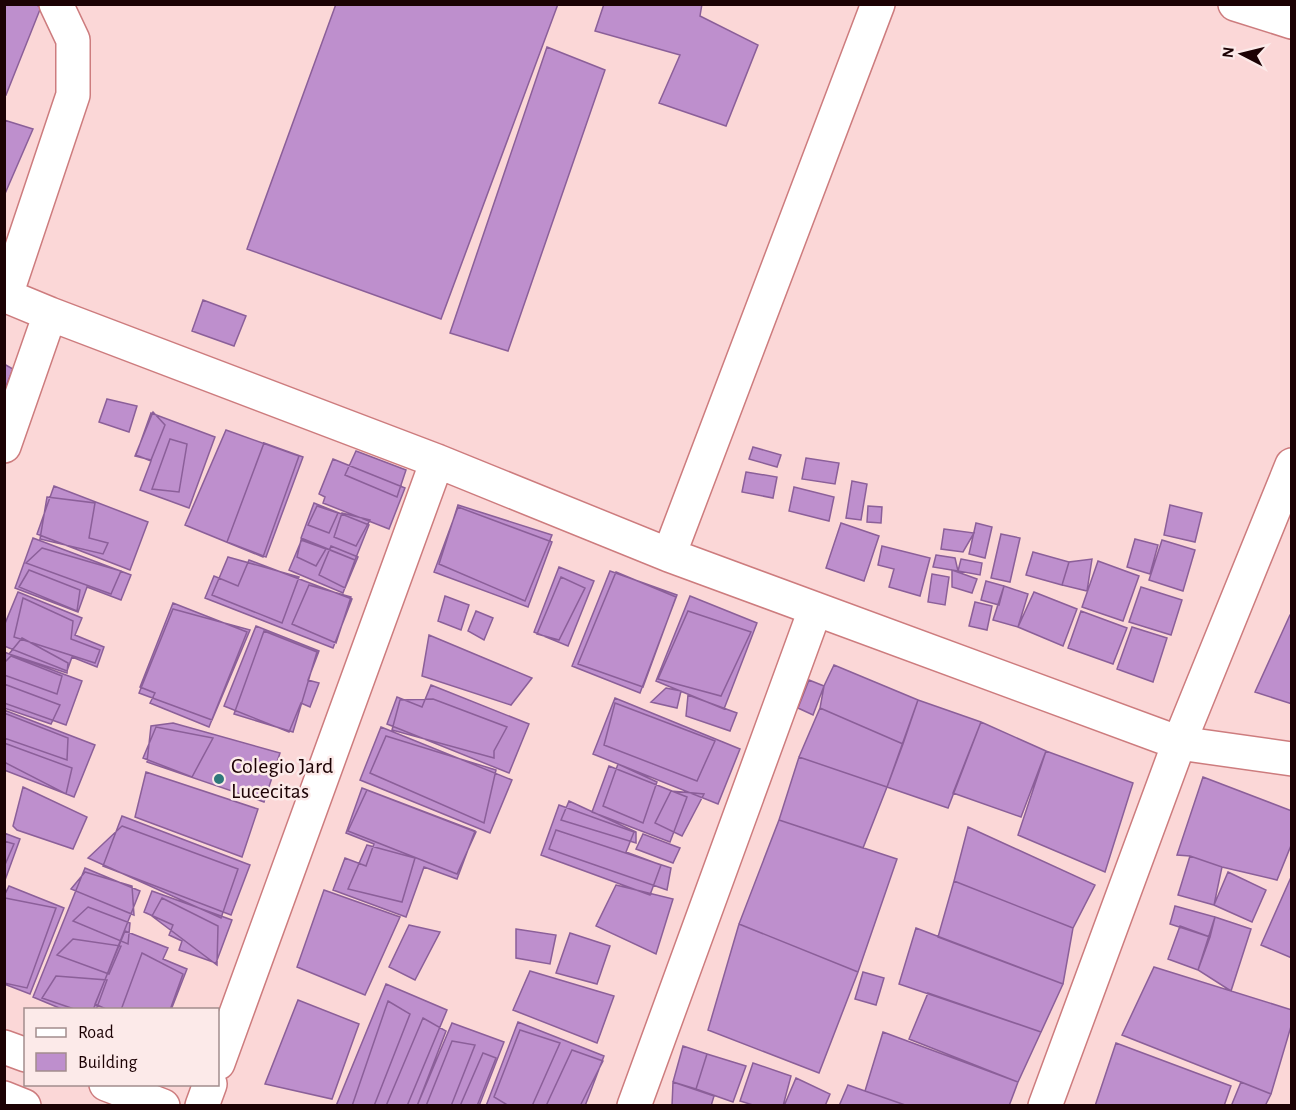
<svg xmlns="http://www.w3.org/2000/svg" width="1296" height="1110" font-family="'Alegreya Sans',sans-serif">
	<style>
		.building { fill: #be8fcd; stroke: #8b5f99; stroke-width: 1.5 }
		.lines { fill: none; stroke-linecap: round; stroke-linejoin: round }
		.minor-casing { stroke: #cd7c7e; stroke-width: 36 }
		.minor { stroke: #fff; stroke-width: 33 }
		.poi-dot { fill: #2f787b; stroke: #fceae9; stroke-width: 2 }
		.labels { text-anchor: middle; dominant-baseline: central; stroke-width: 5; stroke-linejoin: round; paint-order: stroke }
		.poi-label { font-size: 22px; fill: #1c0204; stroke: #fceae9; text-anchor: start }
	</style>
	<rect width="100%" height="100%" fill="#fbd7d7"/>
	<path class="building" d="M4 4H34L41 7 6 95 4 94Z
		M336 4H558L441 319 247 249Z
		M604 4H702L700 16 758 45 726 126 659 103 680 55 595 31Z
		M547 47 605 70 508 351 450 333Z
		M4 120 33 129 4 196Z
		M203 300 246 316 234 346 192 331Z
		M4 364 13 369 4 391Z
		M107 399 137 406 129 432 99 422Z
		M153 412 165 425 151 460 135 456Z
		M151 413 215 437 189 508 140 490 151 461 136 455Z
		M226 430 299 456 263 557 185 525Z
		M170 439 187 444 179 492 152 489Z
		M264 443 303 457 266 557 227 542Z
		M753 447 781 455 777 467 749 459Z
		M356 451 406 470 397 497 345 475Z
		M806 458 839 463 835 484 802 479Z
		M333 459 405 488 389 529 323 503 325 497 319 494Z
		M746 472 777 477 773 498 742 492Z
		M852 481 867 484 861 520 846 518Z
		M54 486 148 522 130 570 37 534Z
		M794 487 834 497 829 521 789 511Z
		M47 497 95 503 89 538 108 543 103 554 40 539Z
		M314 503 369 525 355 560 301 538Z
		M458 505 552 535 525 601 439 564Z
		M1170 505 1202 513 1195 542 1164 535Z
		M317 506 338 513 329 533 308 525Z
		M868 506 882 507 881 523 867 522Z
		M458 507 552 542 528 607 434 572Z
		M342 513 370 520 356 546 334 537Z
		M841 523 879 536 864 581 826 568Z
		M976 523 992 527 985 558 969 554Z
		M944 529 974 533 963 552 941 549Z
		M1001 534 1020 538 1010 582 991 578Z
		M33 538 131 575 121 600 87 587 78 612 15 588Z
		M302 539 355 560 343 593 289 570Z
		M1135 539 1158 545 1150 574 1127 567Z
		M301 540 326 549 316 566 297 557Z
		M1162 540 1195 550 1183 591 1149 580Z
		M331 546 358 557 345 588 319 575Z
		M882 546 930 558 920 596 889 587 894 569 878 565Z
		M42 548 121 571 111 594 26 563Z
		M1033 552 1069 562 1062 585 1026 575Z
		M936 555 955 558 958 571 933 567Z
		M228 557 299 577 282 623 212 595Z
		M961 559 982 563 980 575 958 571Z
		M1092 559 1087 591 1062 585 1069 562Z
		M249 560 352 599 333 648 205 598 214 576 238 586Z
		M1098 561 1139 576 1123 621 1082 607Z
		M559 567 594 581 568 646 534 632Z
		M29 570 80 590 77 611 19 587Z
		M952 570 977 579 972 593 952 587Z
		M610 571 677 595 640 693 572 666Z
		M616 572 676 597 643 687 578 664Z
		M932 574 949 577 945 605 928 602Z
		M561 577 585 588 559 640 537 634Z
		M986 581 1004 586 999 605 981 600Z
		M309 585 351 597 336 643 292 624Z
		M1004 586 1028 594 1018 627 993 620Z
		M1141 587 1182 600 1171 635 1129 622Z
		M18 592 82 618 75 635 104 647 97 667 72 657 67 671 4 646V626Z
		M1034 592 1077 609 1063 646 1018 627Z
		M445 596 469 605 461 630 438 621Z
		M690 596 757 623 724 709 656 681Z
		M23 598 73 621 71 639 100 650 95 663 14 637Z
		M975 602 992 606 987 630 969 626Z
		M173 603 247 632 209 727 150 703 155 693 140 687Z
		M173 609 250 630 212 720 139 693Z
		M476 611 493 618 484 640 468 631Z
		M688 611 751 632 721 696 658 679Z
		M1081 611 1127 628 1113 664 1068 648Z
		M1290 615H1292V704L1255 692Z
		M256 626 319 651 308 680 319 683 310 707 301 703 289 732 224 706Z
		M1132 627 1167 638 1153 682 1117 669Z
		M264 631 317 652 293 732 234 714Z
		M429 635 532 678 511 705 422 676Z
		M22 638 68 663 67 673 9 654Z
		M4 652 82 681 66 725 4 703Z
		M11 656 62 676 57 694 4 675V663Z
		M834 665 918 700 903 744 820 708 824 686Z
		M809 680 824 686 813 715 798 708Z
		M4 684 60 705 51 724 4 708Z
		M431 685 529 724 509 773 387 724 397 697 422 707Z
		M666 688 681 691 677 708 651 702Z
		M688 695 737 713 730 731 686 716Z
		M615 698 740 749 718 804 593 754Z
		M433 699 507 727 494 751V758L392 730 400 700Z
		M918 700 981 722 948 808 887 787Z
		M615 703 715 741 697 781 604 745Z
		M820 708 903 744 887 787 799 757Z
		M4 710 95 745 74 797 4 770Z
		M4 713 68 738 67 760 4 738Z
		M981 722 1046 751 1021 817 953 793Z
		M173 723 280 753 264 802 147 762 151 726Z
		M156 727 213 738 192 777 143 758Z
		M381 727 512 780 490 833 360 780Z
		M386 736 496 770 484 823 370 773Z
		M4 743 72 768 66 794 4 762Z
		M1046 751 1133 783 1105 872 1018 835Z
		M799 757 887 787 863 848 779 820Z
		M618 764 657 782 643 823 603 806Z
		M609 766 687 797 670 842 592 812Z
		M146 772 258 809 242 857 135 817Z
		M1203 777 1292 811V843L1277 880 1222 867 1190 856 1177 855Z
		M23 787 87 817 73 849 17 830 13 826Z
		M362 788 475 831 457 879 424 867 406 917 333 890 345 858 366 866 374 844 346 833Z
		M367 790 476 832 457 874 348 831Z
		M671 791 704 794 682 836 655 823Z
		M569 801 636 832V843L561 820Z
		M559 805 634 832 626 852 661 865 650 895 541 855Z
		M122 816 250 865 231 915 103 866Z
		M779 820 897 859 858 972 739 924Z
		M122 826 238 869 221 918 88 858Z
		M968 827 1095 885 1073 928 954 881Z
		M556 830 671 868 667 890 549 849Z
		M4 833 20 839 4 883Z
		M643 834 680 848 673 863 636 849Z
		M4 841 14 844 4 867Z
		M367 845 415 858 402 902 348 889Z
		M1190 856 1222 867 1214 905 1178 895Z
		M85 868 140 891 93 1010H64L33 997Z
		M85 872 132 886 134 915 71 889Z
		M1228 872 1266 890 1252 922 1214 905Z
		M1292 875V958L1261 945Z
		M954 881 1073 928 1063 984 938 937Z
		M616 885 673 899 656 954 596 926Z
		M9 886 64 908 30 994 4 984V896Z
		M324 890 400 917 365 995 297 967Z
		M152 891 232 920 216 963 179 950 182 941 169 935 173 925 144 912Z
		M5 898 56 908 27 988 4 983Z
		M162 898 218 926 217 965 152 916Z
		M1175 906 1215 917 1210 937 1170 924Z
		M88 907 130 923 128 944 73 921Z
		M1215 917 1251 929 1231 991 1198 970Z
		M739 924 858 972 819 1073 708 1030Z
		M409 925 440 932 415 980 389 967Z
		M1180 926 1210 937 1198 970 1168 959Z
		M916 928 1063 984 1041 1032 899 984Z
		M516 929 556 935 550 964 516 958Z
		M125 931 168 948 163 959 187 969 171 1010H108L95 1004Z
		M570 933 610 946 597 984 556 973Z
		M73 939 121 946 109 974 57 955Z
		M142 953 183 974 170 1010H121Z
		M1154 967 1292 1010V1023L1271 1094 1122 1035Z
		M530 971 614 996 597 1043 513 1010Z
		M863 972 884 978 876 1005 855 999Z
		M56 976 107 980 96 1010H77L42 998Z
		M386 984 447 1010 407 1106H336Z
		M928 993 1041 1032 1018 1082 909 1039Z
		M298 1000 359 1024 332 1099 265 1084Z
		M388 1001 410 1014 374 1106H352Z
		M423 1018 446 1031 417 1106H386Z
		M518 1022 604 1056 585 1106H486Z
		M452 1023 504 1042 479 1106H417Z
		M520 1030 560 1043 532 1106H509L494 1097Z
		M883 1032 1018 1082 1009 1106H908L865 1091Z
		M452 1041 475 1045 451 1106H426Z
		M1116 1043 1231 1086 1224 1106H1095Z
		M683 1046 707 1054 696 1089 673 1082Z
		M572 1050 603 1061 580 1106H546Z
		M483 1053 496 1058 477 1106H460Z
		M707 1054 746 1066 733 1102 696 1089Z
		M753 1063 791 1076 783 1106H756L740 1101Z
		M796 1078 830 1094 825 1106H784Z
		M673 1082 714 1096 711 1106H672Z
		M1241 1082 1271 1094 1265 1106H1235L1232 1104Z
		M848 1085 865 1091 908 1106H839Z"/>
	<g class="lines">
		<g class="minor-casing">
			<path id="minor" d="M1235 4 1292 22
				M4 295 50 314 437 461 669 555 1179 743 1292 759
				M6 295 73 95V40L56 4
				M4 446 50 314
				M669 555 878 4
				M4 1047 26 1055
				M218 1063 437 461
				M106 1084 163 1106
				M4 1098 24 1106
				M202 1106 210 1084
				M634 1106 815 610
				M1045 1106 1179 743 1292 465"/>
		</g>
		<use href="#minor" class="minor"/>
	</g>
	<circle class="poi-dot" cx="219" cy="779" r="6"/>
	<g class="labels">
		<g class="poi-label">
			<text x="231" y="766">Colegio Jard<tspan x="231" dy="25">Lucecitas</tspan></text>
		</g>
	</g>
	<rect width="1296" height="1110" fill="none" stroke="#1c0204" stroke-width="12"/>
	<rect x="24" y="1008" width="195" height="78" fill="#fceae9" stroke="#a28d8d" stroke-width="1.5"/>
	<rect x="36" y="1028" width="30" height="9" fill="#ffffff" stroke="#a28d8d" stroke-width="1.5"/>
	<text x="78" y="1038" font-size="18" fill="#1c0204">Road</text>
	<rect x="36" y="1053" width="30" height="18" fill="#be8fcd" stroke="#a28d8d" stroke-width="1.5"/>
	<text x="78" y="1068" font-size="18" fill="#1c0204">Building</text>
	<g transform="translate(1242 54) rotate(277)" stroke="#fceae9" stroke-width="4.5" paint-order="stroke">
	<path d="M0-4.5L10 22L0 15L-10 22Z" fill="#1c0204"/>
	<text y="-9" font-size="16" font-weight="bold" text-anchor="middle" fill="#1c0204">N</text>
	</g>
</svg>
